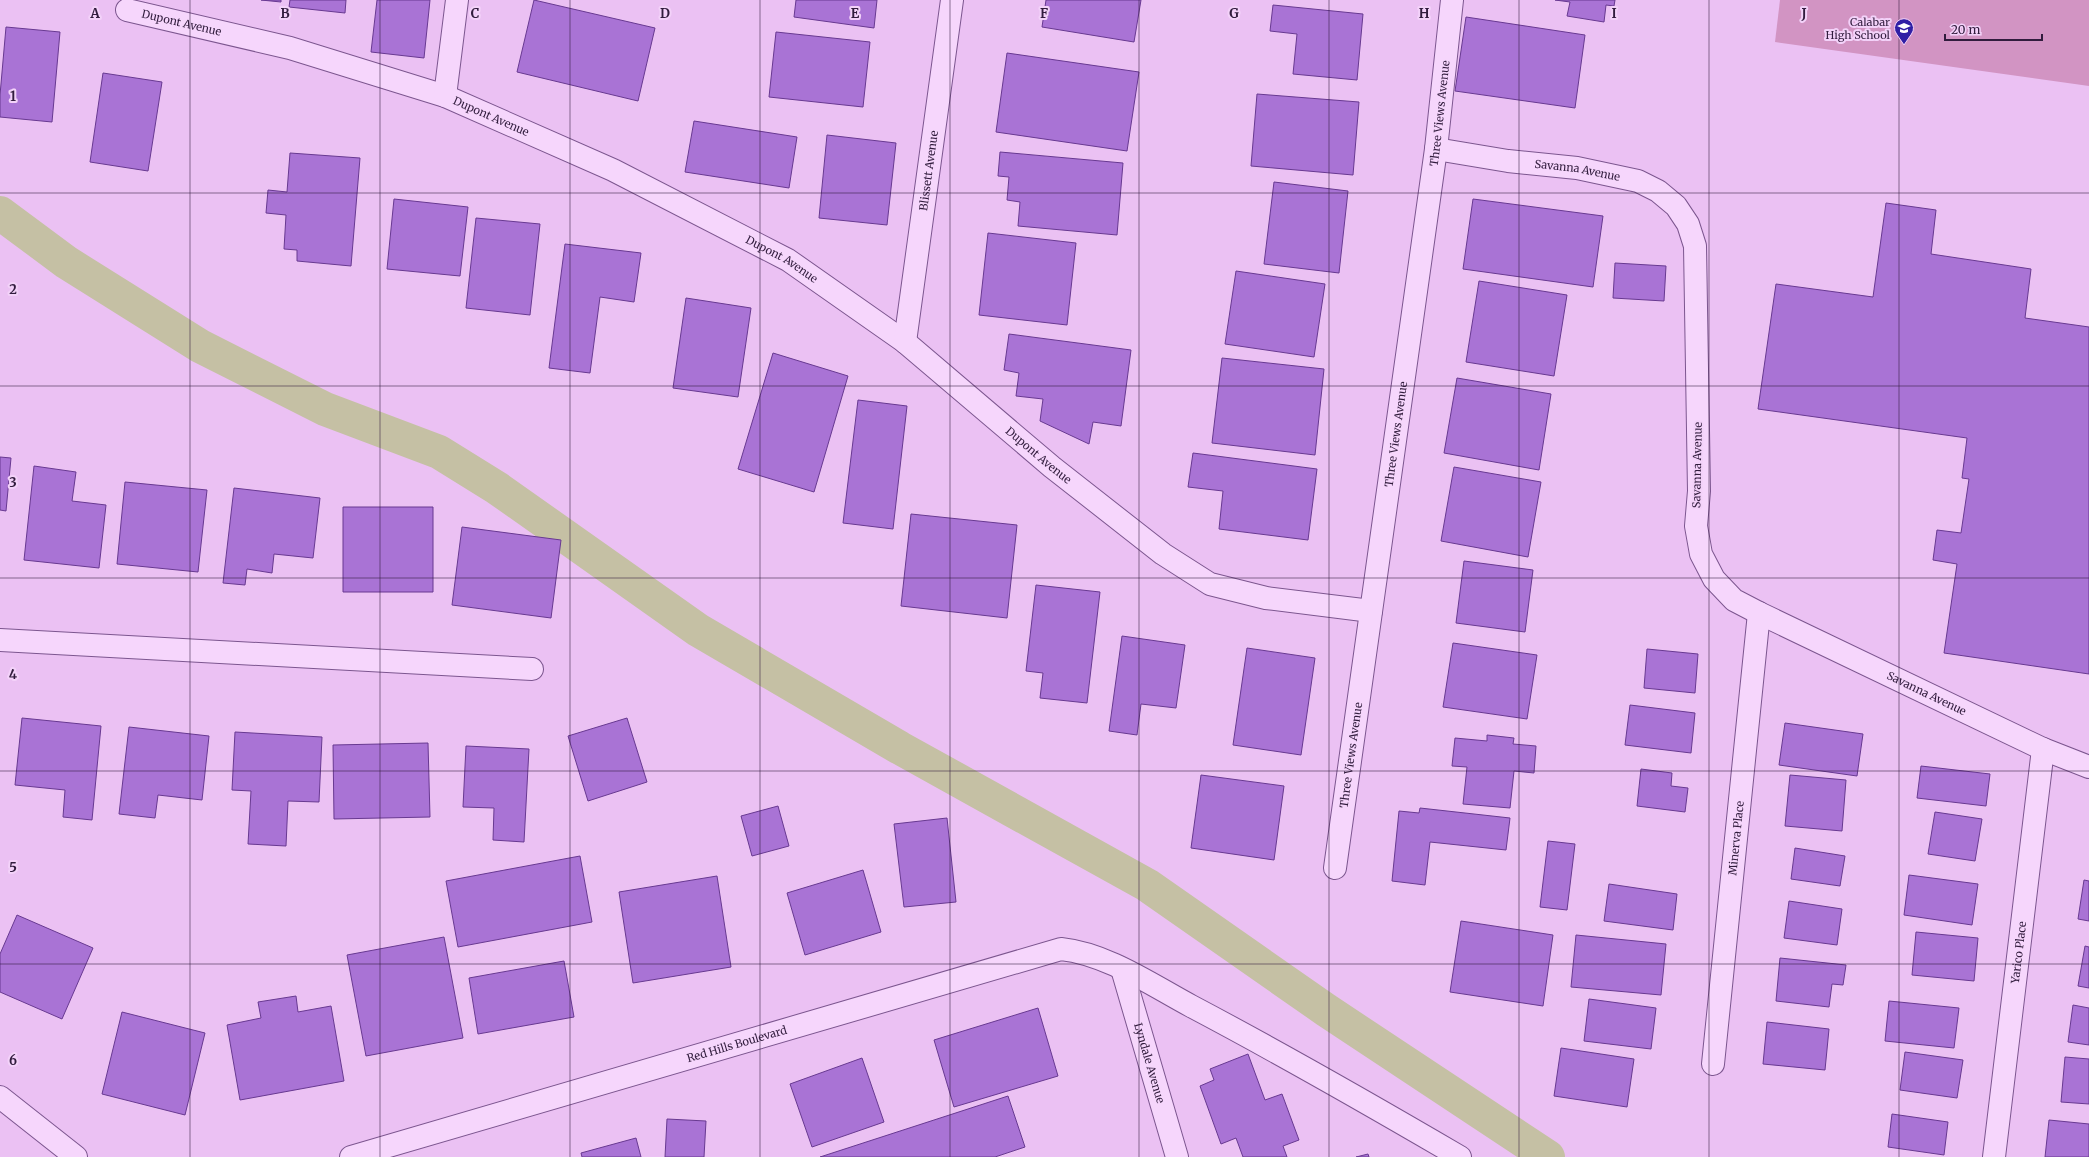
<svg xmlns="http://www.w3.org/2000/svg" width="2089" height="1157" font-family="Merriweather,serif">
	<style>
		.green { fill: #d294c3 }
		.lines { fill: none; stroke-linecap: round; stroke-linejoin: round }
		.canal { stroke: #c5c0a4; stroke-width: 34 }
		.building { fill: #a973d5; stroke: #683991 }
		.minor-casing { stroke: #7c568f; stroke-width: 24 }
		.minor { stroke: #f6d6fc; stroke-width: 22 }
		.grid { fill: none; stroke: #311c3d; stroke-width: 1; stroke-opacity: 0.55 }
		.labels { text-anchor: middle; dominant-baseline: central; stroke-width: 4; stroke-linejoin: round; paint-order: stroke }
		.poi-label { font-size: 11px; fill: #311c3d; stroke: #f3d2f9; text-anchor: end }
		.street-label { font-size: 11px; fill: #311c3d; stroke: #f3d2f9 }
		.grid-label { font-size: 13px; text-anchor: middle; font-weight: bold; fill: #311c3d; stroke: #f3d2f9; stroke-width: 4; stroke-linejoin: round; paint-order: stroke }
	</style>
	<rect width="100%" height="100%" fill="#ebc1f3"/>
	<path class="green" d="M1780 0H2089V86L1775 42Z"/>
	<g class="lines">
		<path class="canal" d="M0 213 66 262 200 346 325 409 439 452 497 488 698 630 900 748 1147 885 1326 1010 1548 1157"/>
	</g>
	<path class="building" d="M261 0H281V2Z
		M290 0H346L345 13 289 7Z
		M377 0H430L424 58 371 52Z
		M534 0 655 28 638 101 517 72Z
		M796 0H877L874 28 794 17Z
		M1046 0H1141L1134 42 1042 27Z
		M1555 0H1615L1614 6 1606 5 1604 22 1567 16 1570 2Z
		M1273 5 1363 14 1357 80 1293 74 1297 34 1270 31Z
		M1466 17 1585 35 1575 108 1455 91Z
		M6 27 60 32 52 122 0 117V95Z
		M776 32 870 42 863 107 769 97Z
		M1007 53 1139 72 1127 151 996 132Z
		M103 73 162 82 148 171 90 162Z
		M1257 94 1359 102 1353 175 1251 166Z
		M694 121 797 137 789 188 685 172Z
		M827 135 896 143 887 225 819 218Z
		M1000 152 1123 163 1117 235 1018 226 1020 202 1007 200 1009 177 998 176Z
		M290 153 360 158 351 266 297 261V250L284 249 286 215 266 213 268 190 287 192Z
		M1274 182 1348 191 1339 273 1264 264Z
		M394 199 468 207 460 276 387 269Z
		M1473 199 1603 216 1593 287 1463 269Z
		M1886 203 1936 210 1931 254 2031 269 2025 318 2089 327V674L1944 653 1957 564 1933 560 1937 530 1961 533 1969 479 1962 478 1967 438 1758 409 1776 284 1873 297Z
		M476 218 540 224 530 315 466 308Z
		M988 233 1076 243 1067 325 979 315Z
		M565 244 641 253 634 302 600 297 590 373 549 368Z
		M1615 263 1666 266 1664 301 1613 298Z
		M1236 271 1325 284 1314 357 1225 344Z
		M1479 281 1567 295 1554 376 1466 362Z
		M686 298 751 308 738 397 673 388Z
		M1009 334 1131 350 1121 426 1093 422 1089 444 1040 421 1043 399 1016 396 1019 373 1004 370Z
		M773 353 848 376 814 492 738 469Z
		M1222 358 1324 369 1315 455 1212 443Z
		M1457 378 1551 394 1539 470 1444 453Z
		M858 400 907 406 893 529 843 523Z
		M1193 453 1317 469 1308 540 1219 529 1223 491 1188 487Z
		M0 457 11 458 6 511 0 510Z
		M34 466 76 472 72 501 106 505 99 568 24 560Z
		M1454 467 1541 482 1528 557 1441 541Z
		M125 482 207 490 198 572 117 564Z
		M234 488 320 498 313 558 274 554 272 573 247 569 245 585 223 583Z
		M343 507H433V592H343Z
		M911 514 1017 525 1007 618 901 606Z
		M462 527 561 540 551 618 452 605Z
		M1464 561 1533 570 1525 632 1456 623Z
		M1036 585 1100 592 1087 703 1040 698 1043 673 1026 671Z
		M1122 636 1185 645 1176 708 1141 704 1137 735 1109 731Z
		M1453 643 1537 655 1527 719 1443 707Z
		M1247 648 1315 658 1301 755 1233 745Z
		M1647 649 1698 654 1695 693 1644 688Z
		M1630 705 1695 713 1691 753 1625 745Z
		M22 718 101 726 92 820 63 817 65 790 15 785Z
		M627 718 647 782 588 801 568 736Z
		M1785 723 1863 734 1857 776 1779 765Z
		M129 727 209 736 202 800 158 795 155 818 119 814Z
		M235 732 322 737 319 802 288 801 286 846 248 844 251 791 232 790Z
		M1487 735 1514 738 1513 744 1536 746 1534 773 1514 771 1510 808 1463 804 1467 767 1452 766 1455 738 1487 741Z
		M428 743 430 817 334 819 333 745Z
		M466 746 529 749 524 842 493 840 494 808 463 807Z
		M1921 766 1990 774 1986 806 1917 798Z
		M1641 769 1672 773 1671 786 1688 788 1685 812 1637 806Z
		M1201 775 1284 786 1274 860 1191 848Z
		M1790 775 1846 780 1842 831 1785 826Z
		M778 806 789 846 752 856 741 816Z
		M1420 808 1510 818 1506 850 1430 842 1425 885 1392 881 1399 811 1419 813Z
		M1935 812 1982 819 1975 861 1928 854Z
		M947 818 956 902 904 907 894 824Z
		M1548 841 1575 844 1567 910 1540 907Z
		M1795 848 1845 856 1840 886 1791 879Z
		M580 856 592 922 458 947 446 881Z
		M863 870 881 932 805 955 787 893Z
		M1909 875 1978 884 1972 925 1904 915Z
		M717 876 731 967 633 983 619 892Z
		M2084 880 2089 881V921L2078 919Z
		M1609 884 1677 894 1673 930 1604 921Z
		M1789 901 1842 909 1837 945 1784 938Z
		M17 915 93 948 62 1019 0 992V954Z
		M1461 921 1553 935 1543 1006 1450 992Z
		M1916 932 1978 938 1974 981 1912 975Z
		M1576 935 1666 944 1661 995 1571 987Z
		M444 937 463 1038 366 1056 347 955Z
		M2085 946 2089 947V988L2078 986Z
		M1780 958 1846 965 1843 985 1832 984 1829 1007 1776 1001Z
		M564 961 574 1017 478 1034 469 978Z
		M296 996 298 1012 331 1006 344 1081 240 1100 227 1025 261 1018 258 1002Z
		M1589 999 1656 1008 1651 1049 1584 1041Z
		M1889 1001 1959 1008 1954 1048 1885 1041Z
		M2073 1005 2089 1008V1045L2068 1042Z
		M1038 1008 1058 1076 954 1107 934 1040Z
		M122 1012 205 1033 185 1115 102 1094Z
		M1767 1022 1829 1029 1825 1070 1763 1064Z
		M1561 1048 1634 1059 1627 1107 1554 1096Z
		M1905 1052 1963 1060 1957 1098 1900 1090Z
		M1248 1054 1265 1100 1282 1094 1299 1140 1283 1146 1287 1157H1243L1236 1138 1221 1144 1200 1086 1214 1080 1210 1069Z
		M2065 1057 2089 1059V1104L2061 1102Z
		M862 1058 884 1122 812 1147 790 1084Z
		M1008 1096 1025 1147 995 1157H820Z
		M1892 1114 1948 1122 1944 1155 1888 1147Z
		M667 1119 706 1121 704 1157H665Z
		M2049 1120 2089 1124V1157H2045Z
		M636 1138 641 1157H582L581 1153Z
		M1368 1154 1369 1157H1356Z"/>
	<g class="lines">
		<g class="minor-casing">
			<g id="minor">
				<path id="s1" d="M127 10 290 48 445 96 613 170 788 260 905 342 1052 467 1163 554 1210 584 1266 598 1371 611"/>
				<path d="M445 96 457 0"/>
				<path id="s2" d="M1436 149 1508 161 1577 168 1638 181 1658 191 1676 206 1688 224 1695 246 1699 491 1696 526 1701 554 1714 579 1734 600 1759 613 2043 749 2089 767"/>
				<path id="s3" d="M905 342 952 0"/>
				<path d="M0 640 532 669"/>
				<path id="s4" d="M1335 868 1436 149 1452 0"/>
				<path id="s5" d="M1122 969 1177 1157"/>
				<path id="s6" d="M1713 1064 1759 613"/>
				<path d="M0 1097 76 1157"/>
				<path id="s7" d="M351 1157 1061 949C1107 954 1150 984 1191 1006 1282 1054 1371 1105 1460 1157"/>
				<path id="s8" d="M1994 1157 2043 749"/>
			</g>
		</g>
		<use href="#minor" class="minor"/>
	</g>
	<path class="grid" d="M190 0V1157M380 0V1157M570 0V1157M760 0V1157M950 0V1157M1139 0V1157M1329 0V1157M1519 0V1157M1709 0V1157M1899 0V1157M0 193H2089M0 386H2089M0 578H2089M0 771H2089M0 964H2089"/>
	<defs>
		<g id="school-pin" transform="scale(1)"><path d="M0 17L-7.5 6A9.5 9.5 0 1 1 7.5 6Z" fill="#301fa5" stroke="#f3d2f9"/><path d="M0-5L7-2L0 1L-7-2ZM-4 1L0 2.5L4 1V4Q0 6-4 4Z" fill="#fff"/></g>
	</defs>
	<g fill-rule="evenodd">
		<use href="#school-pin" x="1904" y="28"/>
	</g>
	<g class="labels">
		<g class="poi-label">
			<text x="1890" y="22">Calabar<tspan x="1890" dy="13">High School</tspan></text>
		</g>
		<g class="street-label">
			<text stroke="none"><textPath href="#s1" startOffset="56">Dupont Avenue</textPath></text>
			<text stroke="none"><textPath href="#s4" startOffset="762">Three Views Avenue</textPath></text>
			<text stroke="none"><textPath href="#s1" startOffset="380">Dupont Avenue</textPath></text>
			<text stroke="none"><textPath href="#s3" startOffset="173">Blissett Avenue</textPath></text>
			<text stroke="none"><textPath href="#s2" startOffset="143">Savanna Avenue</textPath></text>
			<text stroke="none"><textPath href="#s1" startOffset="704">Dupont Avenue</textPath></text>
			<text stroke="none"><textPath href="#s4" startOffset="438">Three Views Avenue</textPath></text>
			<text stroke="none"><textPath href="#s1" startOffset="1028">Dupont Avenue</textPath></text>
			<text transform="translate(1697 465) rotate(-89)">Savanna Avenue</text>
			<text stroke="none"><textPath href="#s2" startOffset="875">Savanna Avenue</textPath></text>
			<text stroke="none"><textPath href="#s4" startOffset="114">Three Views Avenue</textPath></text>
			<text stroke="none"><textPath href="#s6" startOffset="227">Minerva Place</textPath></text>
			<text stroke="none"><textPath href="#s8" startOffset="206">Yarico Place</textPath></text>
			<text stroke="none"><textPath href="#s7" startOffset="402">Red Hills Boulevard</textPath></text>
			<text stroke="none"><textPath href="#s5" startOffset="98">Lyndale Avenue</textPath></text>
		</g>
	</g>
	<g class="grid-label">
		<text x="95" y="18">A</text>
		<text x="285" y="18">B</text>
		<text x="475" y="18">C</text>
		<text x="665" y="18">D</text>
		<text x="855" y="18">E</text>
		<text x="1044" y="18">F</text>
		<text x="1234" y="18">G</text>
		<text x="1424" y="18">H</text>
		<text x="1614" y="18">I</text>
		<text x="1804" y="18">J</text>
		<text x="13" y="101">1</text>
		<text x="13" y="294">2</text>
		<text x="13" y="487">3</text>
		<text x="13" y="679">4</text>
		<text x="13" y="872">5</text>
		<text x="13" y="1065">6</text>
	</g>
	<path d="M1945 34v6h97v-6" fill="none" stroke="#311c3d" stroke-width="2"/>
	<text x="1951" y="34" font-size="12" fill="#311c3d" stroke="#f3d2f9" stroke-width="3" paint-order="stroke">20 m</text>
</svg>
